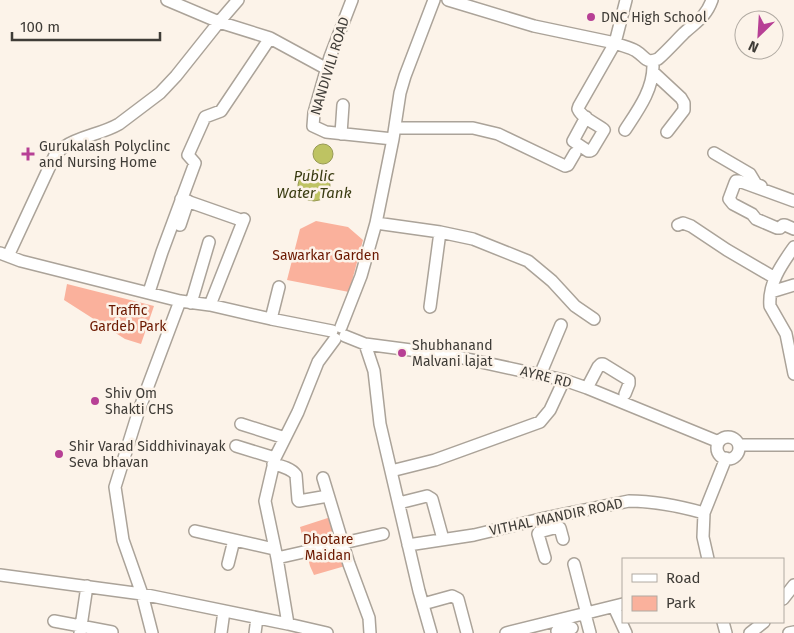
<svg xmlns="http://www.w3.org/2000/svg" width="794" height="633" font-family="'Fira Sans',sans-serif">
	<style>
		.green { fill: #fab19c }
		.water { fill: #bec362; stroke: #989a55 }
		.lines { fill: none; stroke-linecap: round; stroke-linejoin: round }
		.minor-casing { stroke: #aba399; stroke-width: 14 }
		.minor { stroke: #fff; stroke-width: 11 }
		.poi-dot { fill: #b74095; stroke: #fcf3e9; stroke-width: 2 }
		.labels { text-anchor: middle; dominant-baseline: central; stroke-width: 5; stroke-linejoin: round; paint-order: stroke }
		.poi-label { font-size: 14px; fill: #3f3c37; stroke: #fcf3e9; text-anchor: start }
		.street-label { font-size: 14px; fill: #3f3c37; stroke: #fcf3e9 }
		.park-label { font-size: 14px; fill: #6b1800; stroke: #fcf3e9 }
		.water-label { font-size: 15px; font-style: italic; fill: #3a3c12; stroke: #fcf3e9 }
	</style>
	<rect width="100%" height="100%" fill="#fcf3e9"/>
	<path class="green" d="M316 221 348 227 363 240 349 292 287 280 300 229Z
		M67 284 154 306 141 344 125 339 64 300Z
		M337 515 349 540 352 564 314 575 310 566 300 527Z"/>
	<path class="water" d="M313 154a10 10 0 1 1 20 0a10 10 0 1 1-20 0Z
		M298 185a16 16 0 1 1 32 0a16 16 0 1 1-32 0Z"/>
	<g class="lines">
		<g class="minor-casing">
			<path id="minor" d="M167 0 219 22 270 38
				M352 0 330 57 314 113 313 126 326 132 393 139
				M448 0 534 26 615 43 626 0
				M653 72 681 98 684 103V110L667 132
				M586 117 573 141 588 151H590L592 150 604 130 603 129C595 123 582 118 578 109L579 106 615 43C622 46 630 47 636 51 646 57 645 64 658 59 667 51 675 42 684 33 696 22 706 17 712 0
				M395 128H473L498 134 565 166 568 165 575 153
				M625 130C638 110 653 90 653 66
				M341 134 343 105
				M714 153 750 174 756 184 761 186
				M181 199 238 219
				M794 201 739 181H736L735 183 729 199 733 204 752 214 756 219 777 228H780L783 225H785L794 229
				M376 223 440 232 473 239 528 261 552 281 575 306 594 319
				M180 225 188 201
				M678 225 683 223 691 226 727 250 775 278
				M794 247C782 264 768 283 770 306L786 334 794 374
				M0 253 21 261 180 301 210 305 271 319 332 331
				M8 256 55 155C58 152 61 149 64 147 80 136 102 134 119 124L160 93 176 76 219 22 238 0
				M149 292 162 252 195 163 188 155 205 117 221 111 270 38 327 69
				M771 292 794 285
				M191 303 209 242
				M210 305 244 219
				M430 307 440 232
				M271 319 279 287
				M341 327 361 276 376 223 393 139 400 93 405 76 434 0
				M345 336 365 344 449 355 564 380 587 388 719 442
				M365 344 374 371 380 424 419 591 431 633
				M540 375 561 325
				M587 388 598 367 601 364H603L629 380V384L625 394
				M241 424 285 438
				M717 448a11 11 0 1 1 22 0a11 11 0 1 1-22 0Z
				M739 445H794
				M236 446 275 458
				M273 464C281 466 291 468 296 475L298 500 299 501 328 496
				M391 471 435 460 540 422 550 410 564 380
				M323 478 349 564 369 618 370 633
				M399 503 427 496 432 499 443 539
				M195 531 274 549
				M408 545 474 535 545 518 629 501C655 501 679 506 704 513
				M277 558 383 534
				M545 558 538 534 539 532 558 527 560 528 563 539
				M708 559 703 537 704 513 726 458
				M228 564 234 540
				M574 564 587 614
				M0 575 142 594 288 624 327 633
				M783 599 794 585
				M423 604 452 596 458 599 467 633
				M614 607 626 633
				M585 614 590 633
				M54 621 112 632
				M723 622 726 633
				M288 624 277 558 265 501 275 458 298 412 318 362 335 339
				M557 631 572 628
				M80 633 87 586
				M152 633 142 594 123 540 115 487 139 410 180 301
				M221 633 224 611
				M255 633 257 618
				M506 633 623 604
				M750 633 764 622
				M789 633 794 632"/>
		</g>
		<use href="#minor" class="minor"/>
	</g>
	<g class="poi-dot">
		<circle cx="591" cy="17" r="5"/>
		<path d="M25.5 146.5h5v5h5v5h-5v5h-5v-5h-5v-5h5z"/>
		<circle cx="402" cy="353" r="5"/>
		<circle cx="95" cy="401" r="5"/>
		<circle cx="59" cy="454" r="5"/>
	</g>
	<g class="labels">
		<g class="poi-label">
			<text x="601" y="17">DNC High School</text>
			<text x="39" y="146">Gurukalash Polyclinc<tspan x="39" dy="16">and Nursing Home</tspan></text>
			<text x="412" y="345">Shubhanand<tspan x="412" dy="16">Malvani lajat</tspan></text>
			<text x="105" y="393">Shiv Om<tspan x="105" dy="16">Shakti CHS</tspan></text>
			<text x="69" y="446">Shir Varad Siddhivinayak<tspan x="69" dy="16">Seva bhavan</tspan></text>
		</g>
		<g class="street-label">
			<text transform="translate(330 66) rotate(-73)">NANDIVILI ROAD</text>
			<text transform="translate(546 377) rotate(14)">AYRE RD</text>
			<text transform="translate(556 517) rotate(-12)">VITHAL MANDIR ROAD</text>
		</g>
		<g class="park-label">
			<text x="326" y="255">Sawarkar Garden</text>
			<text x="128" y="310">Traffic<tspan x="128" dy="16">Gardeb Park</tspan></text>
			<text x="328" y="539">Dhotare<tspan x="328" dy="16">Maidan</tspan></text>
		</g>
		<g class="water-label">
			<text x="314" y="176">Public<tspan x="314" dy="17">Water Tank</tspan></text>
		</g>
	</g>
	<rect x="622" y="558" width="162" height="65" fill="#fcf3e9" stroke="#b0aaa2"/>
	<rect x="632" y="574" width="25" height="8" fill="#ffffff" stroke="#b0aaa2"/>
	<text x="666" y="583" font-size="15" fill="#3f3c37">Road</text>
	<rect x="632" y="596" width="25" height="15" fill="#fab19c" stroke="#b0aaa2"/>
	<text x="666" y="608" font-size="15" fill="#3f3c37">Park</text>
	<g transform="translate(759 35) rotate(205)"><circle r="24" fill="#fcf3e9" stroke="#b0aaa2"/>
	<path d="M0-4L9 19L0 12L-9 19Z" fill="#b74095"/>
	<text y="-8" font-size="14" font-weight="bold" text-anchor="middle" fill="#3f3c37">N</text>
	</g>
	<path d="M12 32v8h148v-8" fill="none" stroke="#3f3c37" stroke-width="2.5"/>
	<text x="20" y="32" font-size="15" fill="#3f3c37" stroke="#fcf3e9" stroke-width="4" paint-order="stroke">100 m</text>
</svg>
